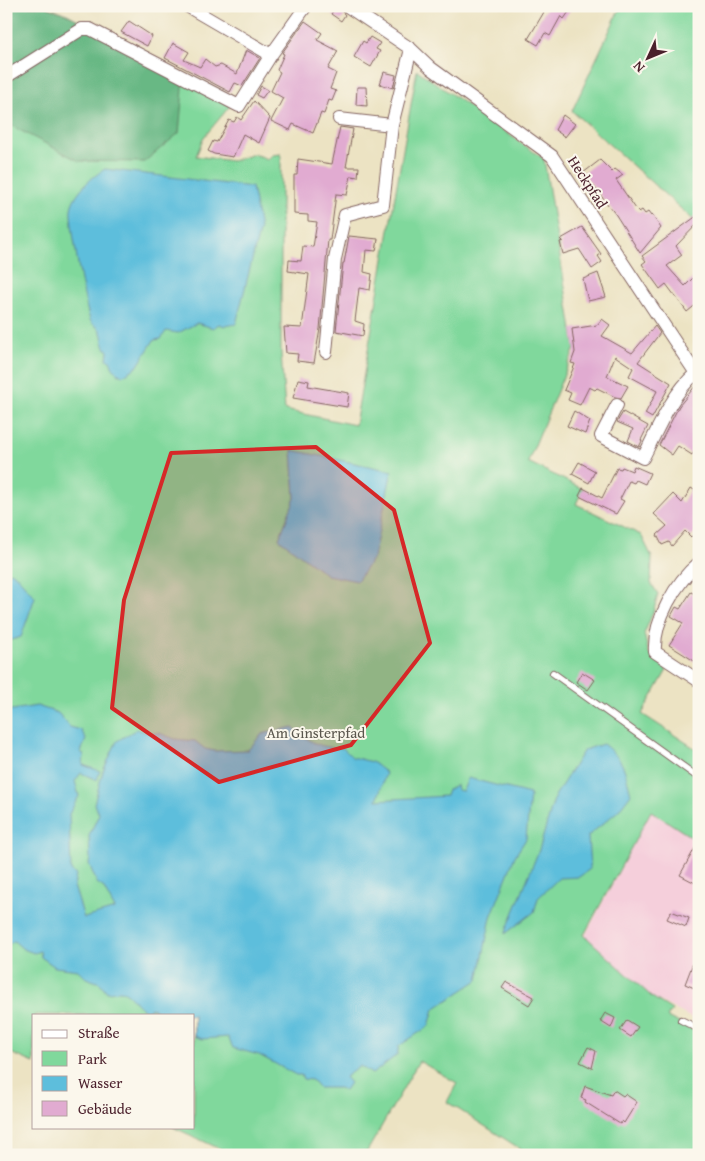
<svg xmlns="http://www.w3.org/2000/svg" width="705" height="1161" font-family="'Gentium Book Plus',serif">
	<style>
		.built { fill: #f5cfdb }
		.green { fill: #80d89c; stroke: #657c64 }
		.forest { fill: #68b884; stroke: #596c58 }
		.water { fill: #5dbedc; stroke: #546e84 }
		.building { fill: #e1abd1 }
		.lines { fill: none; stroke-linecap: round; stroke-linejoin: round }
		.service-casing { stroke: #836460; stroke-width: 8 }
		.minor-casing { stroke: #836460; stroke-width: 14 }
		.service { stroke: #fff; stroke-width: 6 }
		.minor { stroke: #fff; stroke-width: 12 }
		.marked { fill: #d62828; fill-opacity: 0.2; stroke: #d62828; stroke-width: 4; stroke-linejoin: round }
		.labels { text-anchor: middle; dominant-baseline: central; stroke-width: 4; stroke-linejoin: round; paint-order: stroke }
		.street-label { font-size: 15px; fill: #4a1f2b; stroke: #fbf7ec }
		.park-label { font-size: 15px; fill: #5a564d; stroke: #fbf7ec }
	</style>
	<rect width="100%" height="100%" fill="#fbf7ec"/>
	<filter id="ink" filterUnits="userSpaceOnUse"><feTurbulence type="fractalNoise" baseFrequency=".02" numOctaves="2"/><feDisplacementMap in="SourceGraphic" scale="10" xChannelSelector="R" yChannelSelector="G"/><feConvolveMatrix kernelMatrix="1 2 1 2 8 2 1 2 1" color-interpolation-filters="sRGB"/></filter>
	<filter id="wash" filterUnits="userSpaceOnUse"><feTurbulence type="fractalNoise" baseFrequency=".0096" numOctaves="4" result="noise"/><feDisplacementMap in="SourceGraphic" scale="20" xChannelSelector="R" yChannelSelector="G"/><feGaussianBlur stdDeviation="1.12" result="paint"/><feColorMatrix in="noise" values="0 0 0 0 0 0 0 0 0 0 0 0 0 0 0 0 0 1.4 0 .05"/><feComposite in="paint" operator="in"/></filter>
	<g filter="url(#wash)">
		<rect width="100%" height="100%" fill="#ece3c3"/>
		<path class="built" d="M651 811 699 842V1022L652 997 585 936Z"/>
		<path class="green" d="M621 6H699V225L572 111Z
			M67 15 184 77 230 106 204 137 196 156 232 161 254 154 268 159 272 155 281 154V353L285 410 355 425 417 70 544 159 575 348 528 462 583 489 576 504 641 535 652 557 651 583 658 594 654 610 644 634 649 654 667 670 642 714 699 751V842L651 811 584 935 652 997 672 1010 667 1017 699 1033V1155H530L447 1102 457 1083 419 1061 365 1155H233L173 1127H194V1015H34V1063L6 1051V68Z"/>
		<path class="forest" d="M6 6H44L67 14 184 77 179 133 144 162 79 161 6 123Z"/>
		<path class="water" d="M105 169 252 187 260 228 236 324 225 326 219 324 213 328 197 323 178 333 166 331 161 339 154 340 137 367 122 376C117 373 111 368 111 362L107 359 108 351C101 344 104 338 100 330 98 327 93 325 91 322 86 314 69 218 71 209 74 192 92 177 105 169Z
			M292 450 392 471 373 558 357 581 327 575 279 539 295 498Z
			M6 572 14 573 35 597 21 637 6 642Z
			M37 706 58 713 70 727 81 730 86 739 81 752 84 755 83 765 100 771 97 780 81 773 75 781 79 796 69 814 71 871 76 875 74 886 84 918 115 909 103 887 97 883 89 864 90 859 89 836 99 814 94 804 103 771 117 741 137 729 148 733H159L175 739 195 741 205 749 215 751 248 750 262 734 293 727C312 744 318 747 343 748L352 757 372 762 386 773 377 800 446 796 448 790 456 785 457 790 463 791 468 778 530 794 526 839 515 856 491 917 478 980 434 1009 429 1026 399 1046 397 1055 372 1074 360 1066 345 1077 350 1083 345 1090 339 1088H319L312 1080 303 1079 301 1075H296L259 1055 233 1048 228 1037 202 1039 194 1036V1015H165L152 1008 146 1011C143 1008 138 1006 136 1003 125 990 126 990 107 992L100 983 86 978 78 970 55 967 41 957 40 951 34 953 23 949 14 941 6 946V711Z
			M603 744C625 761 624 768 631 794L618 811 588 836 590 869 579 877 559 878 538 898 534 912 505 934 539 850 555 796 584 750Z"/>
		<g id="blocks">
			<path class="building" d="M336 6 339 8 345 15 341 21 331 14Z
				M546 6H573L564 19 561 16 550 36 545 33 538 45 528 39 547 7Z
				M129 21 152 36 147 46 121 32Z
				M305 21 322 33 317 40 338 51 328 69 336 73 330 89 336 91 332 101 329 100 324 114 321 113 313 133 293 124 290 130 271 121 283 98 271 91 280 72 277 70 284 54 282 53Z
				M370 37 380 43 376 49 380 51 371 67 354 57 363 41 366 43Z
				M173 43 189 52 184 60 200 67 205 59 215 67 221 65 237 74 246 50 260 58 242 86 235 83 230 92 165 58Z
				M384 72 396 75 393 88 380 84Z
				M261 86 268 90 262 98 256 95Z
				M357 87H366L367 106 356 105Z
				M254 101 270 118 259 143 243 134 233 157 214 154 208 151 213 141 217 142 229 120 234 122 237 117 241 120Z
				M563 115 575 124 565 137 555 130Z
				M340 127 353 129 346 167H359L358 177 351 176 347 195 336 194 330 240H328L320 329 314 363 297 361 298 354 286 353 284 327 302 328 309 274 288 271 289 260 301 261 303 246 313 247 317 222 308 221V215L294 214V175H297L298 159 332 164Z
				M600 160 612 172 615 169 623 175 616 180 636 209 639 212 642 210 645 214 648 212 651 216 652 215 661 228 640 253 616 215 583 173Z
				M698 215 699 222 676 246 682 255 667 266 685 286 694 277 699 282V302L687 312 666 284 660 289 642 264 646 261 642 256Z
				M582 227 601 254 598 256 602 262 592 269 579 249 563 254 560 242 563 241 561 239Z
				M349 236 378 239 376 251 366 250 364 272 372 274 370 290 359 288 355 321 364 324 363 336 336 331 343 263H344Z
				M598 273 606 297 588 301 583 279Z
				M602 319 610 325 602 336 632 353 655 326 660 333 638 362 671 383 652 418 645 414 657 391 629 376 633 368 615 356 607 376 628 386 621 398 615 397 597 388 595 390 589 387 580 405 568 400 571 393 564 390 575 364 571 363 575 352 572 329 597 325Z
				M298 379 309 381 308 386 349 393 347 407 293 398Z
				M696 385 699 386V456L694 452 692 455 678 446 672 455 659 445 679 406Z
				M574 411 590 421 585 434 567 426Z
				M623 412 648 426 641 440 642 441 639 447 628 441 633 429 617 422Z
				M579 462 595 471 589 483 572 474Z
				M634 466 650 473 645 484 636 480 634 483 629 481 620 499 624 501 616 514 579 496 583 488 602 498 617 468 621 469 622 467 632 471Z
				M691 488 699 493V529L691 537 685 531 672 546 669 542 662 545 657 535 667 526 654 514 673 494 682 503Z
				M691 592 699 596V664L669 645 683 623 671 616 676 607 680 609Z
				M582 672 595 680 588 690 576 682Z
				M699 841V885L680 875Z
				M671 911 689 918 686 927 667 919Z
				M698 950H699V990L685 984Z
				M506 982 534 997 529 1005 502 988Z
				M605 1013 615 1018 611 1028 600 1021Z
				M627 1020 638 1027 631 1037 620 1030Z
				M588 1047 596 1051 592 1068 580 1062Z
				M585 1086 611 1095 614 1090 623 1096 625 1094 637 1102 624 1123 622 1121 620 1124 585 1102 586 1100 581 1098Z"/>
		</g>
	</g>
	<g filter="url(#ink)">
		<use href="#blocks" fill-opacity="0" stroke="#836460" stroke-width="1"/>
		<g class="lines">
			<g class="service-casing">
				<path id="service" d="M553 673 699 778
					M681 1020 699 1029"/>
			</g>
			<g class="minor-casing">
				<path id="minor" d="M187 6 271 55 306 6
					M347 6 411 49 431 68 552 156 699 378
					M6 77 82 29H90L239 106 271 55
					M339 119 392 125
					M326 352 335 259 345 215 383 205 392 125 411 49
					M617 405 601 436 643 458C658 429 671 395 695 374
					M699 563C676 582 653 621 655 652L699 681"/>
			</g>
			<use href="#service" class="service"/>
			<use href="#minor" class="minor"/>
		</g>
	</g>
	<path class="marked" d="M316 447 394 510 430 643 351 745 219 782 112 708 124 600 171 453Z"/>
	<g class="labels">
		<g class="street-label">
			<text transform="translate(588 182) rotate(57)">Heckpfad</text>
		</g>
		<g class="park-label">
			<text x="316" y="732">Am Ginsterpfad</text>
		</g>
	</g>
	<rect width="705" height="1161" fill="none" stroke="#fbf7ec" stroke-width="25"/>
	<rect x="32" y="1014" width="162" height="115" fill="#fbf7ec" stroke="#b4a19f"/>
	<rect x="42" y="1030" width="25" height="8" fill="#ffffff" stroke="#b4a19f"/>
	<text x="78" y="1038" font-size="15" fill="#4a1f2b">Straße</text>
	<rect x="42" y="1051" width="25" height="15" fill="#80d89c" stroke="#b4a19f"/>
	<text x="78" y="1064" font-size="15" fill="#4a1f2b">Park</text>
	<rect x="42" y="1076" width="25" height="15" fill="#5dbedc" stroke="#b4a19f"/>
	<text x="78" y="1088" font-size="15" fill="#4a1f2b">Wasser</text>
	<rect x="42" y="1101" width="25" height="15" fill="#e1abd1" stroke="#b4a19f"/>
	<text x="78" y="1114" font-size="15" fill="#4a1f2b">Gebäude</text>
	<g transform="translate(648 58) rotate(226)" stroke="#fbf7ec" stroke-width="4" paint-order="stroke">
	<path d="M0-4L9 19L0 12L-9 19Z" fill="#4a1f2b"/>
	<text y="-8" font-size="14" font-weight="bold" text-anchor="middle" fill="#4a1f2b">N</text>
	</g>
</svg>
